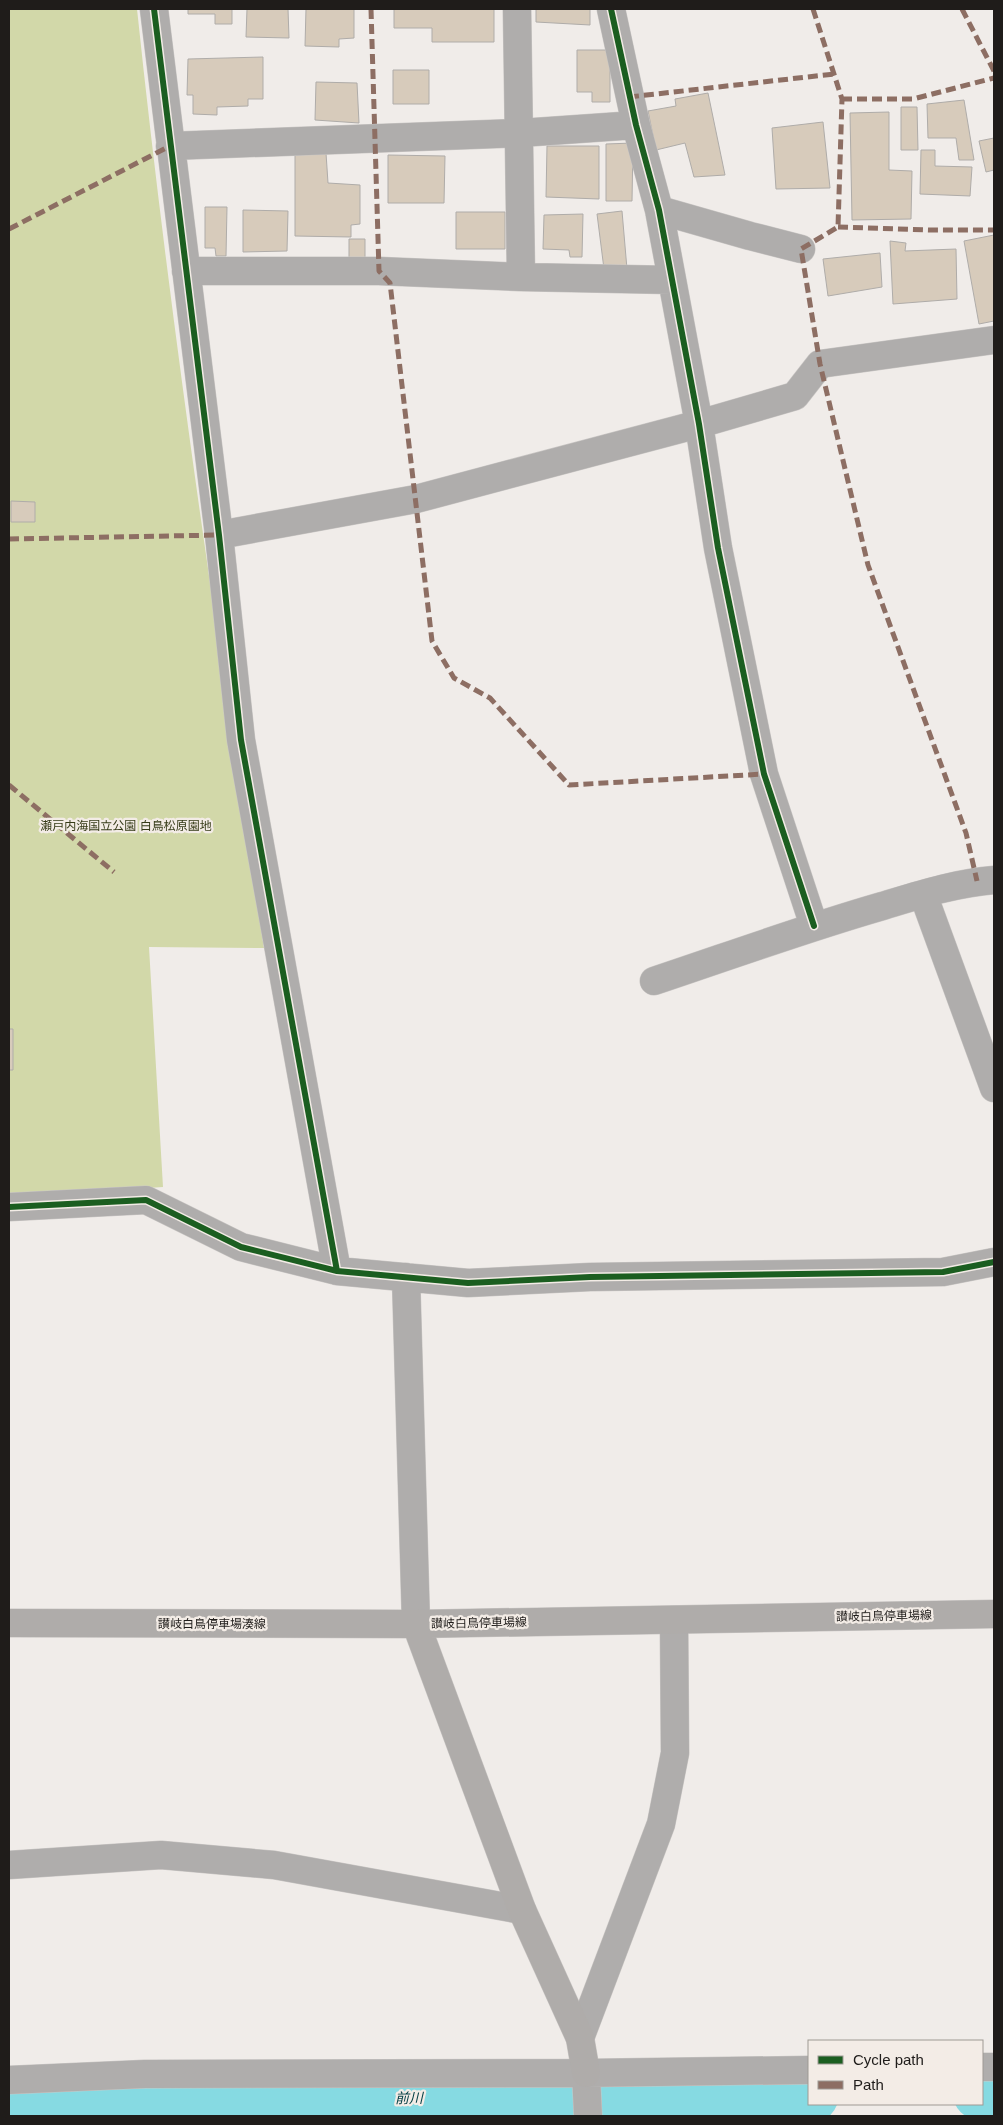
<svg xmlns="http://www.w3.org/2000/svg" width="1003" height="2125" font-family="Arial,'Noto Sans JP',sans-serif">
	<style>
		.forest { fill: #d2d8a9 }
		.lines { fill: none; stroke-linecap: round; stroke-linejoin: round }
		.river { stroke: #86dae2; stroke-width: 60 }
		.building { fill: #d7cbbb; stroke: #afaca9 }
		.minor-casing { stroke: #cac7c5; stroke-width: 29 }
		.secondary-casing { stroke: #cac7c5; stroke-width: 29 }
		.minor { stroke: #afadac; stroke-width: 28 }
		.secondary { stroke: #afacaa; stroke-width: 28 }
		.quiet { stroke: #8d6e63; stroke-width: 5; stroke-dasharray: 10 5; stroke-linecap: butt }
		.cycleway-casing { stroke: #f3ece6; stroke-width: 9 }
		.cycleway { stroke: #1b5e20; stroke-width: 6 }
		.labels { text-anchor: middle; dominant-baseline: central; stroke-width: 4.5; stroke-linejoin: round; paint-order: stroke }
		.park-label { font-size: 12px; fill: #353a17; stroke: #f3ece6 }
		.street-label { font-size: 12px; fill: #1f1c1a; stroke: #f3ece6 }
		.water-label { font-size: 14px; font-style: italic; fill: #064046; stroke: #f3ece6 }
	</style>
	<rect width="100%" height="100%" fill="#f0ece9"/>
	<path class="forest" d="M9 9H137C170 323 217 635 264 948L149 947 163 1187 9 1197Z"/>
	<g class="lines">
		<path class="river" d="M982 2091H994
			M9 2102 156 2099 494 2100 809 2094"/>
	</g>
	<path class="building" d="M188 9H232V24H215V14H188Z
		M247 9H288L289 38 246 37Z
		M306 9H354V38L339 39V47L305 46Z
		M394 9H494V42H432V28H394Z
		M536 9H590V25L536 22Z
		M577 50H610V102H592V92H577Z
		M263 57V99H248V106L217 107V115L193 114V95H187L188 59Z
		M393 70H429V104H393Z
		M316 82 357 83 359 123 315 120Z
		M708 93 725 175 694 177 685 143 656 150 648 111 676 106 675 99Z
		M964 100 974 160H959L956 138H928L927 104Z
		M901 107H917L918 150H901Z
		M889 112V170L912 171 911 219 852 220 850 113Z
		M823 122 830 188 776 189 772 128Z
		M994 138V170L986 172 979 141Z
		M633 143 632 201H606V144Z
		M547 146H599V199L546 197Z
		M921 150H935V166L972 167 970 196 920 194Z
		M295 152 326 153 328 183 360 185V224L351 225V237L295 236Z
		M388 155 445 156 444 203H388Z
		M205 207H227L226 256H216L215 248H205Z
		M243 210 288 211 287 251 243 252Z
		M622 211 627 269H604L597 214Z
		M456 212H505V249H456Z
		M583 214 582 257H570L569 250 543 249 544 215Z
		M994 235V321L979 324 964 241Z
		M349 239H365V262L349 261Z
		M890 241 906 243 905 251 956 249 957 299 893 304Z
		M880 253 882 287 828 296 823 259Z
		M11 501 35 502V522H11Z
		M9 1029H13V1070H9Z"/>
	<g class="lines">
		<g class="minor-casing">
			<path id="minor" d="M154 9 219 535 241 740 337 1271
				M517 9 521 277
				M611 9 636 125 659 210 699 424 718 548 764 774 814 926
				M170 146 520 133 636 125
				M659 210 750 236 801 249
				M186 271H379L521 277 672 280
				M219 535 416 499 699 424 795 396 820 364 994 340
				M923 894 994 1088
				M654 981C729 956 803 929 879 907 916 896 955 883 994 880
				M9 1207 146 1200 241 1247 337 1271 468 1283 590 1277 943 1272 994 1262
				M406 1277 416 1624
				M9 1865 161 1855 274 1865 522 1910
				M580 2038 661 1824 675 1753 674 1620
				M982 2067H994
				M586 2073 588 2116
				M9 2080 145 2074 586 2073 809 2070"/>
		</g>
		<g class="secondary-casing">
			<path id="secondary" d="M9 1623 416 1624 994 1614
				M416 1624 522 1910 580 2038 586 2073"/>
		</g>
		<use href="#minor" class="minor"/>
		<use href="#secondary" class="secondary"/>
		<path class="quiet" d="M371 9 379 271 390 283 432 641 454 678 490 698 569 785 764 774
			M813 9 842 99 838 227 801 249 820 364 868 565 966 833 977 881
			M962 9 994 71
			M629 97 834 74
			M842 99H913L994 78
			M838 227 931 230H994
			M9 229 170 146
			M9 539 219 535
			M9 785 114 872"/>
		<g class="cycleway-casing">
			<path id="cycleway" d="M154 9 219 535 241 740 337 1271
				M611 9 636 125 659 210 699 424 718 548 764 774 814 926
				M9 1207 146 1200 241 1247 337 1271 468 1283 590 1277 943 1272 994 1262"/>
		</g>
		<use href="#cycleway" class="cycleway"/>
	</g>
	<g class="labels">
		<g class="park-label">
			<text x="126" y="826">瀬戸内海国立公園 白鳥松原園地</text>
		</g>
		<g class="street-label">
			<text transform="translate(884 1616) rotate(-1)">讃岐白鳥停車場線</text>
			<text transform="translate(479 1623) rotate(-1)">讃岐白鳥停車場線</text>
			<text x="212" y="1624">讃岐白鳥停車場湊線</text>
		</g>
		<g class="water-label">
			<text transform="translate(409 2098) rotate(-1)">前川</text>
		</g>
	</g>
	<rect width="1003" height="2125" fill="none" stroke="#1f1c1a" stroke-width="20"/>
	<rect x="808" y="2040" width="175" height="65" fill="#f3ece6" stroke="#9e9994"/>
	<rect x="818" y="2056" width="25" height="8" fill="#1b5e20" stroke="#9e9994"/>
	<text x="853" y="2065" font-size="15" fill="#1f1c1a">Cycle path</text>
	<rect x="818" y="2081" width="25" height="8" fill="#8d6e63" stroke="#9e9994"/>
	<text x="853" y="2090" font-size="15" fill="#1f1c1a">Path</text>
</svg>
